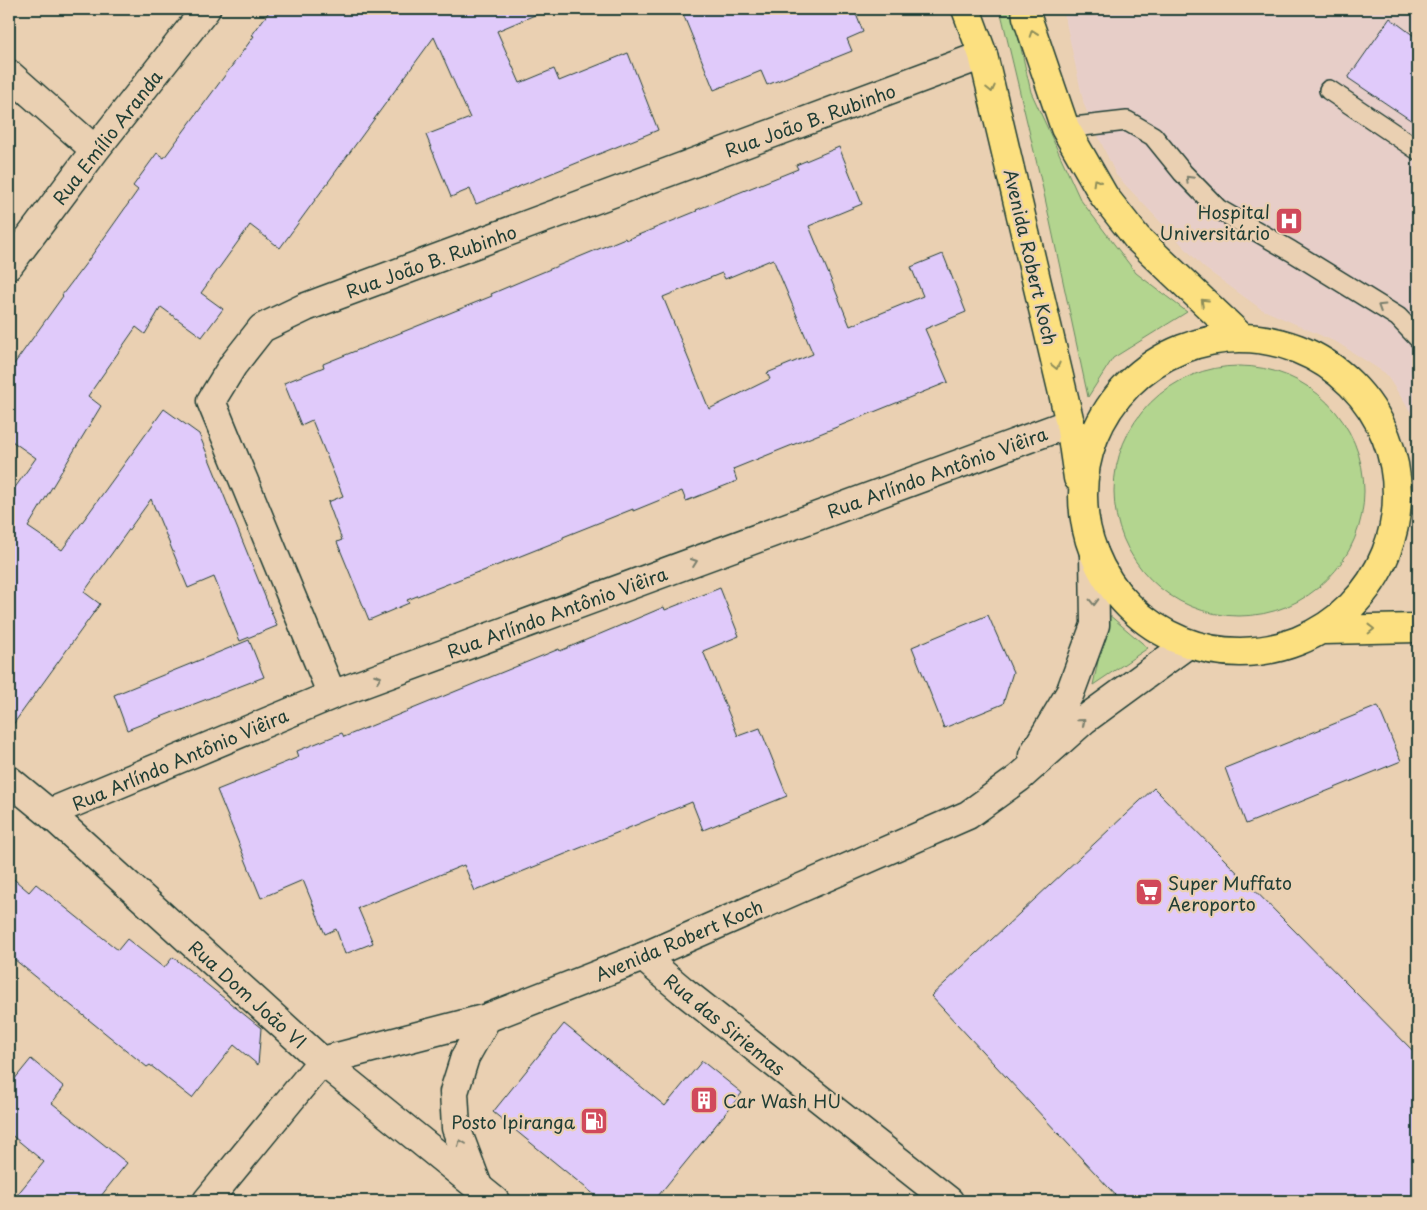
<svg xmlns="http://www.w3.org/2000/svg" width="1427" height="1210" font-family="'Playpen Sans',sans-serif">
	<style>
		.built { fill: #e7cec8 }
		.green { fill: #b3d58f; stroke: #698962 }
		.building { fill: #e0cafa; stroke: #1f3d34; fill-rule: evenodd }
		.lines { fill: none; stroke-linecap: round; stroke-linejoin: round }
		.lane-casing { stroke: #1f3d34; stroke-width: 22 }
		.street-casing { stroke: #1f3d34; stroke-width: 31 }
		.secondary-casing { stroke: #1f3d34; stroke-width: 31 }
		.primary-casing { stroke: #1f3d34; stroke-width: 31 }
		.lane { stroke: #ead0b2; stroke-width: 19 }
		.street { stroke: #ead0b2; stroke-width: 28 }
		.secondary { stroke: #ead0b2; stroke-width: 28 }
		.primary { stroke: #fce080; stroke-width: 28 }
		.oneway { stroke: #8e8e5a }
		.oneway2 { stroke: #7a7f6d }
		.labels { text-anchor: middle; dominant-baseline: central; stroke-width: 4.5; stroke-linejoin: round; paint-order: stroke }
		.street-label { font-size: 18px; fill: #1f3d34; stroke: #ead0b2 }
		.poi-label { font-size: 18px; fill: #1f3d34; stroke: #ead0b2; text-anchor: end }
	</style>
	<rect width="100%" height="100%" fill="#ead0b2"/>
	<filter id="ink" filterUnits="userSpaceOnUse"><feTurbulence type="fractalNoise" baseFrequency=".02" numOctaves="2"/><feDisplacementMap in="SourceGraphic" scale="10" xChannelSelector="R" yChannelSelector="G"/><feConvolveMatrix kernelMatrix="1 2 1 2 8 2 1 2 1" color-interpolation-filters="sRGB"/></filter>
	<g filter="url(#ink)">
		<path class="built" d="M1063 9H1418V423L1385 373 1338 343 1261 309 1203 267 1116 175 1084 105Z"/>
		<path class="green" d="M1000 9H1012L1031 92 1080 199 1136 273 1187 312 1113 358 1088 397 1043 189Z
			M1114 491a125 125 0 1 1 250 0a125 125 0 1 1-250 0Z
			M1108 614 1148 648 1093 685Z"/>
		<path class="building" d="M271 9H549L497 31 520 83 554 69 559 81 628 53 658 130 476 204 470 189 451 197 426 135 470 118 434 37 280 248 250 225 201 293 223 309 202 337 161 307 145 334 136 327 88 396 101 406 28 527 62 550 164 409 199 434 277 626 240 641 214 577 188 588 151 499 84 592 100 604 9 730V496L36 458 9 439V371L63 296 62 295 87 262 138 190 133 186 157 153 164 158 254 36 252 35Z
			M681 9H854L863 32 847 39 852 51 767 85 761 71 714 90Z
			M1390 18 1418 39V125L1348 78Z
			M839 147 862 204 809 226 850 326 923 296 911 267 943 254 966 312 925 329 948 382 733 469 737 481 686 501 682 491 633 511V509L563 537V539L478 573V572L407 600 409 603 369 620 337 542 342 540 328 502 343 496 312 420 301 425 284 383 324 367 323 364 492 296 491 294 531 277 625 238 626 240 697 211 696 210 798 169 796 165ZM773 259 813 354 767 373 770 379 709 409 663 297 722 273 725 279Z
			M720 588 739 636 703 651 738 736 760 728 787 796 703 830 692 802 475 891 464 865 358 908 373 943 345 954 336 929 325 934 303 880 261 898 217 790 299 757 297 751 342 733 344 737 559 649 560 651 664 607 665 610Z
			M988 615 1013 672 1003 704 944 728 912 647Z
			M249 640 264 677 127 730 114 695Z
			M1378 706 1401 761 1246 824 1225 768Z
			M1154 788 1418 1056V1201H1121L931 996Z
			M9 875 29 892 36 884 118 950 127 939 164 968 173 957 261 1028 258 1065 234 1045 192 1098 150 1065 147 1067 9 955Z
			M564 1024 665 1106 702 1061 742 1093 654 1201H602L493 1112Z
			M31 1059 64 1087 52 1103 127 1163 97 1201H12L44 1162 9 1133V1086Z"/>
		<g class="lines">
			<g class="lane-casing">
				<path id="lane" d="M1329 90 1418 150
					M1065 128 1127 121 1153 136 1183 173 1218 209 1291 251 1398 317 1418 338"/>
			</g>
			<g class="street-casing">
				<path id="street" d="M9 74 95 150
					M9 265 95 150 206 9
					M332 695 211 401 233 365 262 328 306 307 983 55
					M9 780 49 813 322 1061 495 1201
					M49 813 332 695 1070 423
					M643 957 682 990 949 1201"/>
			</g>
			<g class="secondary-casing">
				<path id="secondary" d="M1033 755 1070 693 1095 625 1094 553
					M479 1189 456 1128 454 1092 465 1057 487 1018
					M207 1201 322 1061 487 1018 643 957 968 815 1019 778 1084 720 1188 644"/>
			</g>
			<g class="primary-casing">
				<path id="primary" d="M966 9 983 55 1070 423 1078 478
					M1026 9 1027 17 1065 128 1104 196 1137 238 1240 336
					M1083 495a157 157 0 1 1 314 0a157 157 0 1 1-314 0Z
					M1324 630 1418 628"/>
			</g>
			<use href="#lane" class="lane"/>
			<use href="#street" class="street"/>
			<use href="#secondary" class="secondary"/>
			<use href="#primary" class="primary"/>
		</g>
		<defs><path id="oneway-chevron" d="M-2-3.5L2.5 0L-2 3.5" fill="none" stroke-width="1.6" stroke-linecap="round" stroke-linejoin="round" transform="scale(1.25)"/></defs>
		<g class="oneway">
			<use href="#oneway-chevron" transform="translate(1033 33) rotate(-109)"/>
			<use href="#oneway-chevron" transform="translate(991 89) rotate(77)"/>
			<use href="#oneway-chevron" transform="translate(1096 182) rotate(-120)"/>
			<use href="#oneway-chevron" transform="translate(1204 302) rotate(-136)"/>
			<use href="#oneway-chevron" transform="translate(1056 366) rotate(77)"/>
			<use href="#oneway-chevron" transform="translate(1371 629) rotate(-1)"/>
		</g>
		<g class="oneway2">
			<use href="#oneway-chevron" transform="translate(1189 179) rotate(-134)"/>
			<use href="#oneway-chevron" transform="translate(1381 307) rotate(-148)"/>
			<use href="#oneway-chevron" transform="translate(694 562) rotate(-20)"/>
			<use href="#oneway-chevron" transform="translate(1094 602) rotate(89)"/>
			<use href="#oneway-chevron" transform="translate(378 678) rotate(-20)"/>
			<use href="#oneway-chevron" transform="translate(1082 722) rotate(-40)"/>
			<use href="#oneway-chevron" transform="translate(461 1143) rotate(-111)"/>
		</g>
	</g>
	<defs>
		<g id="hospital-square" transform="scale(1.4375)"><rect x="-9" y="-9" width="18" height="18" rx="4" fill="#d1495b" stroke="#ead0b2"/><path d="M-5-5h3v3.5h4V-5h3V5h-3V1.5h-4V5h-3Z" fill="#fff"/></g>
		<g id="supermarket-square" transform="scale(1.4375)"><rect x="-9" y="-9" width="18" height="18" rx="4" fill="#d1495b" stroke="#ead0b2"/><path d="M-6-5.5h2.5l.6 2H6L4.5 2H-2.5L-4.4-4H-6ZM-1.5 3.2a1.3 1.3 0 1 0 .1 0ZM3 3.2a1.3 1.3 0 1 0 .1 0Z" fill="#fff"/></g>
		<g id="building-square" transform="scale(1.4375)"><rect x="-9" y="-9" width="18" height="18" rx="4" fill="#d1495b" stroke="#ead0b2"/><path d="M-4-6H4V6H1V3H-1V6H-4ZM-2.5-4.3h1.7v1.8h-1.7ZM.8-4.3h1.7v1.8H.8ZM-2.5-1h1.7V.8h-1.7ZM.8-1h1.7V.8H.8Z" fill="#fff"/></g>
		<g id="fuel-square" transform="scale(1.4375)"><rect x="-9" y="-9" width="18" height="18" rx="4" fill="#d1495b" stroke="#ead0b2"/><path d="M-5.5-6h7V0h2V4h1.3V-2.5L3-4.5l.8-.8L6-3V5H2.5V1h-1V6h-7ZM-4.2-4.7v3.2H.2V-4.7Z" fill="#fff"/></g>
	</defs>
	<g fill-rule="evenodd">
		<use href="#hospital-square" x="1289" y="221"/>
		<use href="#supermarket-square" x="1149" y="892"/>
		<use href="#building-square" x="704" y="1100"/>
		<use href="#fuel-square" x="594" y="1121"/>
	</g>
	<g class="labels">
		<g class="street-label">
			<text transform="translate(810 120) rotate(-20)">Rua João B. Rubinho</text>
			<text transform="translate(107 137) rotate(-52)">Rua Emílio Aranda</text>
			<text transform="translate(1031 257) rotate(77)">Avenida Robert Koch</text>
			<text transform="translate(431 261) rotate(-20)">Rua João B. Rubinho</text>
			<text transform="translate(937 472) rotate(-20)">Rua Arlíndo Antônio Viêira</text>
			<text transform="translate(557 612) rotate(-20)">Rua Arlíndo Antônio Viêira</text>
			<text transform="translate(180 759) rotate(-23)">Rua Arlíndo Antônio Viêira</text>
			<text transform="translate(679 940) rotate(-23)">Avenida Robert Koch</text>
			<text transform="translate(248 994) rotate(42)">Rua Dom João VI</text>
			<text transform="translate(725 1024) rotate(39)">Rua das Siriemas</text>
		</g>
		<g class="poi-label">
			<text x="1270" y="211">Hospital<tspan x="1270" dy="21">Universitário</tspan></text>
			<text x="1168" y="882" text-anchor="start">Super Muffato<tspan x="1168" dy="21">Aeroporto</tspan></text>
			<text x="723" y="1100" text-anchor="start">Car Wash HU</text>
			<text x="575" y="1121">Posto Ipiranga</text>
		</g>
	</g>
	<rect width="1427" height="1210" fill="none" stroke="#ead0b2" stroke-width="30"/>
	<rect x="15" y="15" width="1397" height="1180" fill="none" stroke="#1f3d34" stroke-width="2" filter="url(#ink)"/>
</svg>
